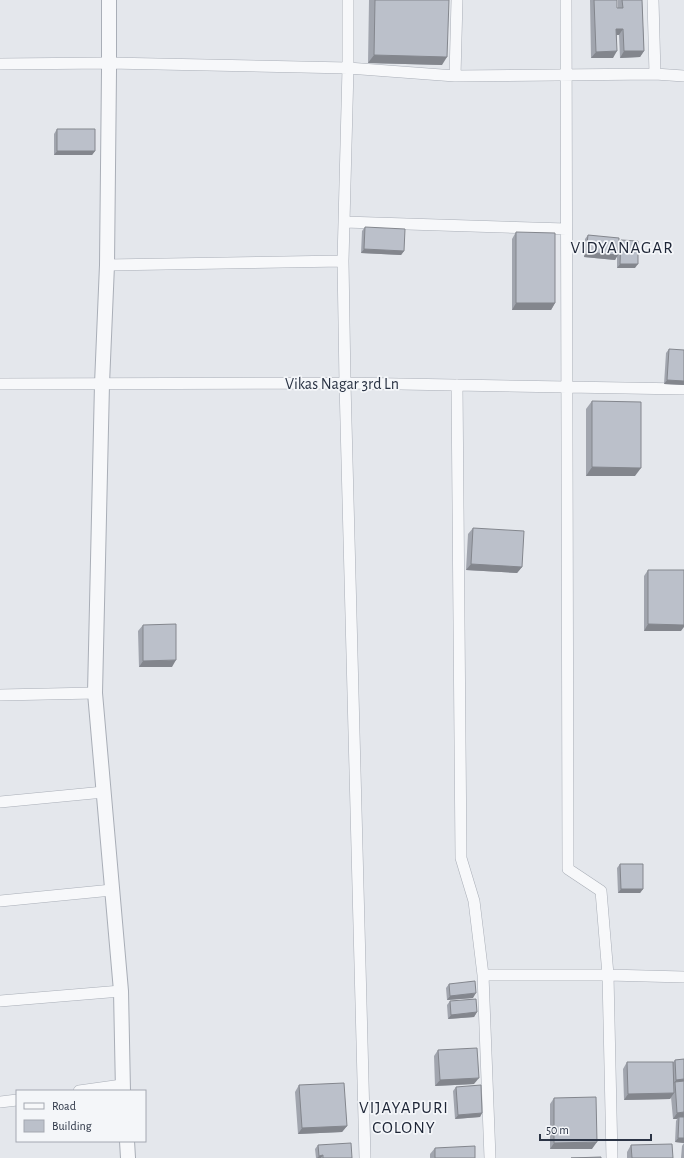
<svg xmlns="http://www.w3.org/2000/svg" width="684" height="1158" font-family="'Alegreya Sans',sans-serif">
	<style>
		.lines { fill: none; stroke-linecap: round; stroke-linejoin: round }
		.minor-casing { stroke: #a9aeb7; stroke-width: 12 }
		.tertiary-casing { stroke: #a9aeb7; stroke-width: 16 }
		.minor { stroke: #f7f8fa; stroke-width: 11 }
		.tertiary { stroke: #f7f8fa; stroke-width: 14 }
		.wall { fill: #a1a5ae }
		.shaded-wall { fill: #83868d }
		.building { fill: #bbc0ca; stroke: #83868d }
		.labels { text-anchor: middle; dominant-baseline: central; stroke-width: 3.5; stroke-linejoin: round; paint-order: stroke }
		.street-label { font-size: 16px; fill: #2b3445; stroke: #f4f6f9 }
		.neighbourhood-label { font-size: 17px; letter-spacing: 1px; fill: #1d2536; stroke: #f4f6f9 }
	</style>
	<rect width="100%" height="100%" fill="#e4e7ec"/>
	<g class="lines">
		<g class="minor-casing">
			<path id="minor" d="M348 0V68L343 261 345 383 365 1158
				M566 0 568 869 601 891 608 975 612 1158
				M653 0 655 74
				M0 64 109 63 348 68 455 76 655 74 684 76
				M455 76 457 0
				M344 222 566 229
				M107 265 343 261
				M0 384 345 383 684 389
				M457 385 461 858 474 901 483 975 490 1158
				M0 695 95 693
				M0 802 104 792
				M0 901 112 890
				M483 975H608L684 977
				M0 1001 121 991
				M79 1091 122 1085
				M0 1102 17 1100"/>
		</g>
		<g class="tertiary-casing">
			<path id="tertiary" d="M109 0V71L107 265 102 384 95 693 121 991 123 1091
				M127 1141 128 1158"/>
		</g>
		<use href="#minor" class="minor"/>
		<use href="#tertiary" class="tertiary"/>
	</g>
	<path class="wall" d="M369 0H449L442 65 368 63Z
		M590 0H617V8H618V0H642L644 51 640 57 620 58 619 35H617L613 58H591Z
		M57 129 95 151 92 155H54V134Z
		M365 227 404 251 401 255 361 253 362 231Z
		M516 232 555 303 551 310H512V239Z
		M588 235 619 242 621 240 635 268H617V256L615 260 584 257 585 239Z
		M669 349 684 385 664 384 666 353Z
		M592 401 635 476H586V409Z
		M473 528 522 567 517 573 466 570 468 534Z
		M648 570 681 631H644V576Z
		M143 625 172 667H139L138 631Z
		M620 864 643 889 640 893H618L617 868Z
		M449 984 473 998 447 1000 446 988Z
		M450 1001 477 1012 474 1017 448 1019 447 1005Z
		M438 1050 474 1084 435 1086 434 1056Z
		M684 1059V1143L675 1142 676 1121 677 1119H673L671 1097 670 1099 624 1100 623 1069 627 1062H673L675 1060Z
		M299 1085 347 1126 342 1132 298 1134 295 1092Z
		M456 1087 482 1113 480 1117 455 1119 453 1091Z
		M554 1098 592 1149H550V1104Z
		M684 1143V1158H681L682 1146Z
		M318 1145 352 1158H316L315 1149Z
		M631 1145 673 1158H627V1152Z
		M435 1148 475 1158H430V1154Z"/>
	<path class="shaded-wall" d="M616 29H623L619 35H612Z
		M617 51 613 58H591L596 52Z
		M624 51H644L640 57 620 58Z
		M374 55 447 57 442 65 368 63Z
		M57 151H95L92 155H54Z
		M364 249 404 251 401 255 361 253Z
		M586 252 618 255 615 260 584 257Z
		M620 264H638L635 268H617Z
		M516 303H555L551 310H512Z
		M667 380 684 381V385L664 384Z
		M592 467 641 468 635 476H586Z
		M471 564 522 567 517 573 466 570Z
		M648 624 684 625V627L681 631H644Z
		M176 660 172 667H139L143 661Z
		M621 889H643L640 893H618Z
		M476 993 473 998 447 1000 450 996Z
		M477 1012 474 1017 448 1019 451 1015Z
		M479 1078 474 1084 435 1086 440 1080Z
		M684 1079V1083L675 1082 673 1084 676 1080Z
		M674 1093 670 1099 624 1100 628 1094Z
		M684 1112V1118L679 1117 677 1119H673L677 1113Z
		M482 1113 480 1117 455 1119 458 1115Z
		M347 1126 342 1132 298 1134 302 1128Z
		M678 1138H684V1143L675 1142Z
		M597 1142 592 1149H550L554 1143Z
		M323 1155 321 1158H317L319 1156Z"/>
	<path class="building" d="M375 0H449L447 57 374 55Z
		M594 0H617V8H623L622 0H642L644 51H624L623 29H616L617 51 596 52Z
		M57 129H95V151H57Z
		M365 227 405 229 404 251 364 249Z
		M516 232 555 233V303H516Z
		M588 235 619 238 618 255 586 252Z
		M621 240 638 241V264H620Z
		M669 349 684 350V381L667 380Z
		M592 401 641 402V468L592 467Z
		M473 528 524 531 522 567 471 564Z
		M648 570H684V625L648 624Z
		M176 624V660L143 661V625Z
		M620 864H643V889H621Z
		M475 981 476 993 450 996 449 984Z
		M476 999 477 1012 451 1015 450 1001Z
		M477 1048 479 1078 440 1080 438 1050Z
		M684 1059V1079L676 1080 675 1060Z
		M627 1062H673L674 1093 628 1094Z
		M684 1081V1112L677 1113 675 1082Z
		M344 1083 347 1126 302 1128 299 1085Z
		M481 1085 482 1113 458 1115 456 1087Z
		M596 1097 597 1142 554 1143V1098Z
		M679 1117H684V1138H678Z
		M351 1143 352 1158H323V1155L319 1156 318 1145Z
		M672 1144 673 1158H632L631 1145Z
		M475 1146V1158H435V1148Z
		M601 1157V1158H571Z"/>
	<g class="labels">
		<g class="street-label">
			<text x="342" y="384">Vikas Nagar 3rd Ln</text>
		</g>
		<g class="neighbourhood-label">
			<text x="622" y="247">VIDYANAGAR</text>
			<text x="404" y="1107">VIJAYAPURI<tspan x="404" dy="20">COLONY</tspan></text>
		</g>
	</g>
	<rect x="16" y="1090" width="130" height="52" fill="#f4f6f9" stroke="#a4a8b1"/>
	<rect x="24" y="1103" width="20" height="6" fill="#f7f8fa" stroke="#a4a8b1"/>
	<text x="52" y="1110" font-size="12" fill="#2b3445">Road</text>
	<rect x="24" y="1120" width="20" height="12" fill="#bbc0ca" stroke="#a4a8b1"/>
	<text x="52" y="1130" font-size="12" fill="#2b3445">Building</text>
	<path d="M540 1134v6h111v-6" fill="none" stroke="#2b3445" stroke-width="2"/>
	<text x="546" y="1134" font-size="12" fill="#2b3445" stroke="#f4f6f9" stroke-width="3" paint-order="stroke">50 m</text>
</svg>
